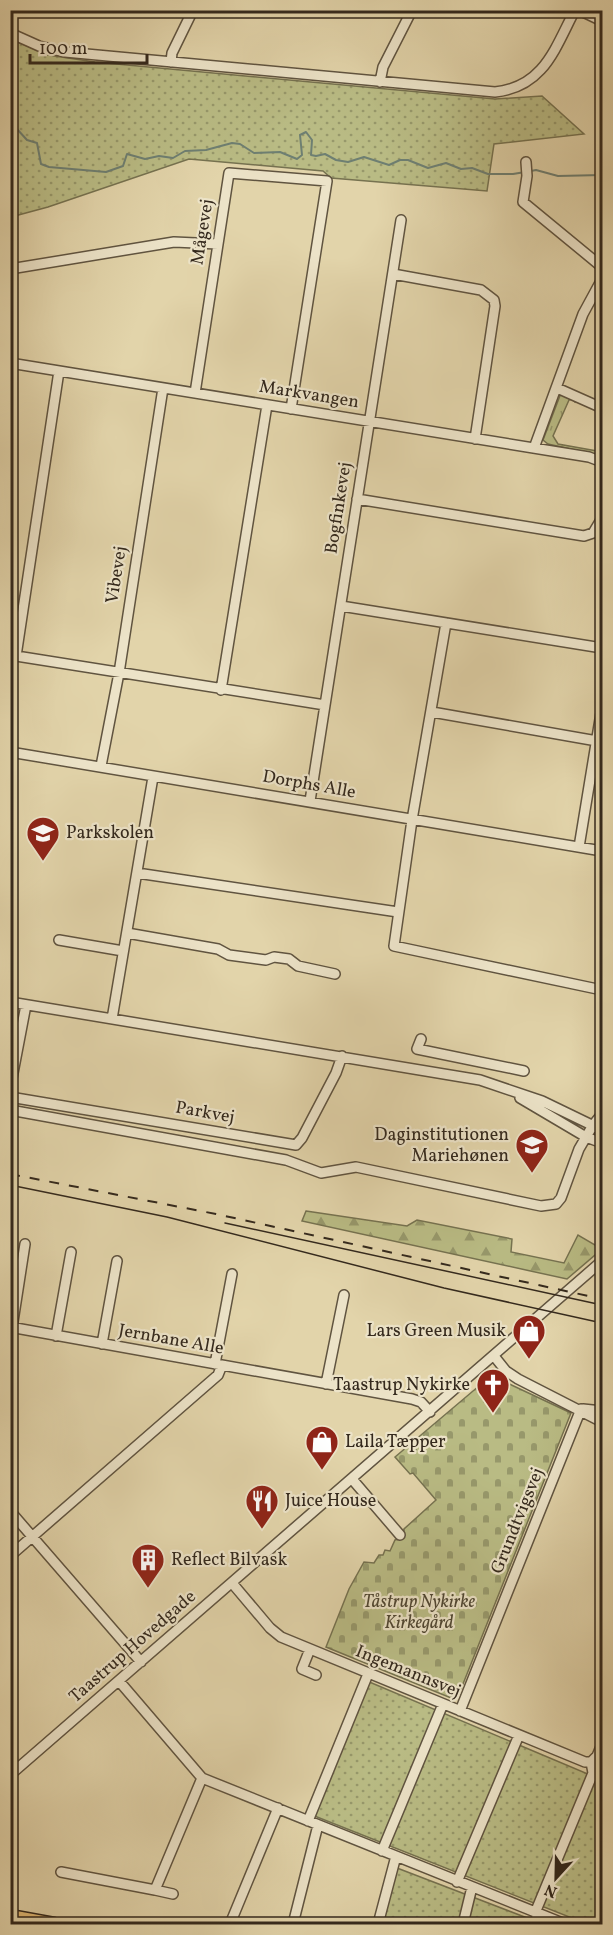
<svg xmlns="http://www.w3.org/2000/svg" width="613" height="1935" font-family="Vollkorn,serif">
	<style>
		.grass { fill: url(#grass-tufts); stroke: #767250; stroke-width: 1.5 }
		.forest { fill: url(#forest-firs); stroke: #767250; stroke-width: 1.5 }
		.cemetery { fill: url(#cemetery-stones); stroke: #767250; stroke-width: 1.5 }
		.park { fill: url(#park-dots); stroke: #767250; stroke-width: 1.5 }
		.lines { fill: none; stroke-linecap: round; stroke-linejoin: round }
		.stream { stroke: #6e7f72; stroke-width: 2 }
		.minor-casing { stroke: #605440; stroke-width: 12 }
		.major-casing { stroke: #34291d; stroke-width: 15 }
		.minor { stroke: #ece3c8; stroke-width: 9 }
		.major { stroke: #e1ba75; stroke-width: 12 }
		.tram { stroke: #34291d; stroke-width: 1.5 }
		.rail { stroke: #34291d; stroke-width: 2; stroke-dasharray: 10 10; stroke-linecap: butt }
		.labels { text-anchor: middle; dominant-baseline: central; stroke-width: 4.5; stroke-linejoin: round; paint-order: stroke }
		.street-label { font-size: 18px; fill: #34291d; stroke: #ece3c8 }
		.poi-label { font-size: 18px; fill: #34291d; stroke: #ece3c8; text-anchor: start }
		.park-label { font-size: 18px; font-style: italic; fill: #4f4632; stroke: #ece3c8 }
	</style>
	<defs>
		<pattern id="grass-tufts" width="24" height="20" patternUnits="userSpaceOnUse" patternTransform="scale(1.5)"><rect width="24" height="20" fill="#b9bb84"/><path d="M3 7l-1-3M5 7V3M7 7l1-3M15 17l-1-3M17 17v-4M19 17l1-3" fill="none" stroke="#97986b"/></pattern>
		<pattern id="forest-firs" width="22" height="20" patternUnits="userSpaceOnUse" patternTransform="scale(1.5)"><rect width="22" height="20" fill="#b9bb84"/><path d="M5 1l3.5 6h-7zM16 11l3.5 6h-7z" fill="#97986b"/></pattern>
		<pattern id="cemetery-stones" width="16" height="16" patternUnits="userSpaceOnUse" patternTransform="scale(1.5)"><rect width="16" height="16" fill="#b9bb84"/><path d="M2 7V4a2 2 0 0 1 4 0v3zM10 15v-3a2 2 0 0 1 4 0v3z" fill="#97986b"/></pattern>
		<pattern id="park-dots" width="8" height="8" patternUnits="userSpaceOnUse" patternTransform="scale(1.5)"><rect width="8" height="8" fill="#b9bb84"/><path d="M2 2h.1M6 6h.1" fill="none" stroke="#97986b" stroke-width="1.8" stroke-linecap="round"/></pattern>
	</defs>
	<rect width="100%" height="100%" fill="#e2d4aa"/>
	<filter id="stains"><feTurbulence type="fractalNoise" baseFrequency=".00333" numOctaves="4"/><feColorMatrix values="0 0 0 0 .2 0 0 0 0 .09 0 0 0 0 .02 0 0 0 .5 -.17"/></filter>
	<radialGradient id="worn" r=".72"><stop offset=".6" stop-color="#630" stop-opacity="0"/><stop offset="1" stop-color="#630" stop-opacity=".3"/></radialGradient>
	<path class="grass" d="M561 393 576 400 575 402 572 399 569 400 553 436 558 444 597 451 602 454V456L548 444 543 440Z"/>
	<path class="forest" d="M306 1211 407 1226 417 1220 512 1239 511 1252 564 1263 578 1235 602 1249 567 1279 302 1221Z"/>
	<path class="cemetery" d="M486 1380 499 1385 503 1381 571 1413 459 1694 451 1698 326 1647 349 1589 364 1562 374 1563 379 1555H383L385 1550 390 1551 395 1540 402 1538 404 1529 436 1500 413 1473 410 1474 395 1457Z"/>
	<path class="park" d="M11 39 48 55 95 62 495 99 542 96 584 134 494 144 487 191 331 178 323 171 189 159 48 207 11 217Z
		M367 1681 602 1780V1924H587L312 1815Z
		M397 1868 543 1924H382Z"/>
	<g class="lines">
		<path class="stream" d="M10 129H17L27 140 37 143 41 164 49 167 106 172 123 166 127 154 145 159 159 156 173 158 185 151 206 150 232 143 240 144 254 153 280 152 297 159 302 155 300 135 306 132 312 140 311 155 316 156 325 154 336 160 348 162 364 157 389 165 400 160H408L428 168 446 163 461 169 472 168 488 174H513L525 172
			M531 171 536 170 558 176 602 175"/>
		<g class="minor-casing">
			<path id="minor" d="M579 10 602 21
				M10 33 39 46 65 52 495 92C544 87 555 48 575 10
				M171 62 172 53 193 10
				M380 82 383 67 412 10
				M526 162 527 176 523 202 602 267
				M10 269 174 242 218 244
				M393 274 481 290 494 300 495 306 475 439
				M10 363 589 457 602 462
				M557 388 602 408
				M195 393 229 173 327 181 291 409
				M534 448 583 314 602 279
				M357 499 584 536 593 533 602 518
				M341 606 602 648
				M446 623 412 820 394 946 602 990
				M10 655 325 705
				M16 656 59 371
				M221 690 267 405
				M432 712 597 741
				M10 752 602 851
				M101 766 119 673 163 388
				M310 801 401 220
				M579 847 602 707
				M137 873 398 912
				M127 933 218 949 229 955 266 960 274 957 289 959 298 966 335 974
				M59 940 123 951
				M10 1002 480 1080 542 1101 602 1130
				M112 1019 153 777
				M421 1039 417 1049 524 1071
				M10 1089 26 1005
				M10 1097 296 1145 302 1138 336 1073 342 1056
				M520 1098 586 1137 602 1143
				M10 1110 286 1160 321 1173 356 1167 541 1206 556 1204 561 1198 579 1149 593 1125 602 1114
				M10 1327 412 1399 421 1402 430 1412
				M12 1328 25 1244
				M56 1336 71 1252
				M102 1344 117 1261
				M494 1356 506 1371 518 1379 602 1422
				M215 1364 232 1274
				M326 1384 344 1295
				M583 1409 602 1411
				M352 1479 400 1535
				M10 1511 141 1662
				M10 1556 218 1375 222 1365
				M232 1583 270 1628 281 1637 585 1762H591
				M310 1649 302 1669 316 1675
				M119 1681 202 1778 565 1924
				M460 1711 581 1409
				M591 1762 597 1756 602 1744
				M10 1775 602 1261
				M308 1821 368 1674
				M382 1851 443 1704
				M61 1872 155 1890 202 1778
				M457 1882 519 1735
				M155 1890 173 1894
				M535 1913 593 1773 591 1762
				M230 1924 278 1808
				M293 1924 318 1825
				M378 1924 396 1856
				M463 1924 472 1887"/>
		</g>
		<g class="major-casing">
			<path id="major" d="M10 1916 54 1924"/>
		</g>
		<use href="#minor" class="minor"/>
		<use href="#major" class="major"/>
		<path class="tram" d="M10 1185 167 1217 444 1288 602 1323
			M225 1223 602 1305"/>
		<path class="rail" d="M10 1174 216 1214 602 1299"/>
	</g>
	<defs>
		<g id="school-pin" transform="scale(1.725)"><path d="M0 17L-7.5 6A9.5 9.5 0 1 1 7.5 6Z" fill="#8f2418" stroke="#ece3c8"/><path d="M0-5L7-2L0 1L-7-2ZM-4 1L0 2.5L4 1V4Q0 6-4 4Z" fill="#fff"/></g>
		<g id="shop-pin" transform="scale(1.725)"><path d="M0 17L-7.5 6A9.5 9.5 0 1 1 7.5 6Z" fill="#8f2418" stroke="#ece3c8"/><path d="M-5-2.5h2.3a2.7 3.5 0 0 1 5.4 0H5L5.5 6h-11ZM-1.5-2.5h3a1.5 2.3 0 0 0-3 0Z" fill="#fff"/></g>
		<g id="church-pin" transform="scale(1.725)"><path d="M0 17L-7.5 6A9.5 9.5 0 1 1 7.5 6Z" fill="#8f2418" stroke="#ece3c8"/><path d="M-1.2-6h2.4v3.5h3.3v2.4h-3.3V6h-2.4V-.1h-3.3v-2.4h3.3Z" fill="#fff"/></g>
		<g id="restaurant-pin" transform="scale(1.725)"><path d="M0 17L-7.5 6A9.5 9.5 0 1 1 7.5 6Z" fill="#8f2418" stroke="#ece3c8"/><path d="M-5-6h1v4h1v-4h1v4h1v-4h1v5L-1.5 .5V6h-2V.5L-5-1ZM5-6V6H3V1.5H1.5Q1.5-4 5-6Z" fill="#fff"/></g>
		<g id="building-pin" transform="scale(1.725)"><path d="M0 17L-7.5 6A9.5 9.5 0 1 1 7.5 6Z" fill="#8f2418" stroke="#ece3c8"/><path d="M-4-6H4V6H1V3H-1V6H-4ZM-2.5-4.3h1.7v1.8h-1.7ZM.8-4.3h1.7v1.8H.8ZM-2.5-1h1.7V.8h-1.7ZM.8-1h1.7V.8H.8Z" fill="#fff"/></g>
	</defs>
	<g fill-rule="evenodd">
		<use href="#school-pin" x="43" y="833"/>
		<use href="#school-pin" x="532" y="1145"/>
		<use href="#shop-pin" x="529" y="1331"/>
		<use href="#church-pin" x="493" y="1385"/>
		<use href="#shop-pin" x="322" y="1442"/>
		<use href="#restaurant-pin" x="262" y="1501"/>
		<use href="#building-pin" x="148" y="1560"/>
	</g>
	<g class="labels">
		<g class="street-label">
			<text transform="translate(203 232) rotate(-81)">Mågevej</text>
			<text transform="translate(309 395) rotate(9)">Markvangen</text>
			<text transform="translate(339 508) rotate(-81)">Bogfinkevej</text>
			<text transform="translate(117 575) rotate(-81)">Vibevej</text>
			<text transform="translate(309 785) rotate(10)">Dorphs Alle</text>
			<text transform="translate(205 1113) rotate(10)">Parkvej</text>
			<text transform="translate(171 1340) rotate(10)">Jernbane Alle</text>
			<text transform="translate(518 1521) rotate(-68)">Grundtvigsvej</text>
			<text transform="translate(133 1647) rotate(-41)">Taastrup Hovedgade</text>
			<text transform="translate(408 1672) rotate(22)">Ingemannsvej</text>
		</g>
		<g class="poi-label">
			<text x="66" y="833">Parkskolen</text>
			<text x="509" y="1135" text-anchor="end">Daginstitutionen<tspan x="509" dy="21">Mariehønen</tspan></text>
			<text x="506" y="1331" text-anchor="end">Lars Green Musik</text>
			<text x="470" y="1385" text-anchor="end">Taastrup Nykirke</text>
			<text x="345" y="1442">Laila Tæpper</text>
			<text x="285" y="1501">Juice House</text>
			<text x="171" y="1560">Reflect Bilvask</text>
		</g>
		<g class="park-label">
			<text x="419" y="1602">Tåstrup Nykirke<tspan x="419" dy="21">Kirkegård</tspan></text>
		</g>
	</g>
	<rect width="613" height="1935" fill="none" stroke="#e2d4aa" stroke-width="36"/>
	<rect x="12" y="12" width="589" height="1911" fill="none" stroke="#34291d" stroke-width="3"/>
	<rect x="18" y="18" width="577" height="1899" fill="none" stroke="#34291d" stroke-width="1.5"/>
	<g transform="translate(556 1878) rotate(202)" stroke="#ece3c8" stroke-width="4.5" paint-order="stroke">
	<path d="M0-4.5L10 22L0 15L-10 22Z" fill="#34291d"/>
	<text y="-9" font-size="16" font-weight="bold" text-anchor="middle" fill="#34291d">N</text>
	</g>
	<path d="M30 54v9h117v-9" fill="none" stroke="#34291d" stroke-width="3"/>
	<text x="39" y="54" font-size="18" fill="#34291d" stroke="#ece3c8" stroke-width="4.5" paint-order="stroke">100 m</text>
	<rect width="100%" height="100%" filter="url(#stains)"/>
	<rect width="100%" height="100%" fill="url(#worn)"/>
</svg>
